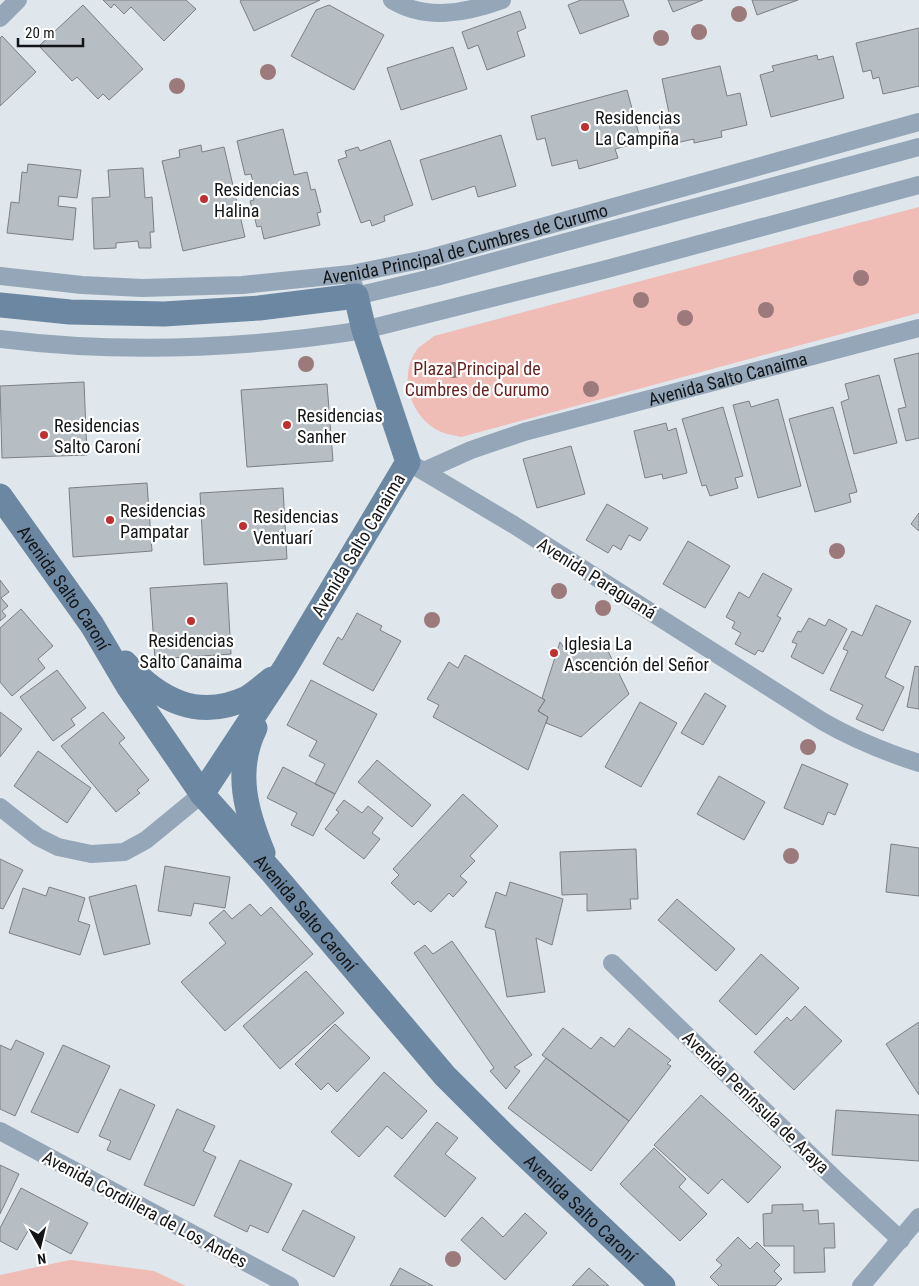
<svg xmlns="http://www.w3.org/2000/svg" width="919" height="1286" font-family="'Roboto Condensed',sans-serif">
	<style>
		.green { fill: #efbcb6 }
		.building { fill: #b6bdc3; stroke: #7a8086 }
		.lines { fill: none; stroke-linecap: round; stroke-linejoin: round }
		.minor { stroke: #94a6b7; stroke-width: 18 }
		.secondary { stroke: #6c87a1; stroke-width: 25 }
		.tree { fill: #9c797a }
		.poi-dot { fill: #bf3030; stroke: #fff; stroke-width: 2 }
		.labels { text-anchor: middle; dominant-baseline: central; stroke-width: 4.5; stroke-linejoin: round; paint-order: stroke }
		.poi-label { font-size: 18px; fill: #131517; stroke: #fff; text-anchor: start }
		.street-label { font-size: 18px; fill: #131517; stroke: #fff }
		.park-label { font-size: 18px; fill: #661f1c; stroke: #fff }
	</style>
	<rect width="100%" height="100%" fill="#dfe6ec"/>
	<path class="green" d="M919 207V313L461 437C454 435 445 434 439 431 411 417 398 378 416 351 420 345 429 341 434 336Z
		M70 1260 154 1271 186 1286H0V1275Z"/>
	<path class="building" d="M103 0H186L196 9 164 41 131 7 124 14 114 4 111 8Z
		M242 0H320L254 31 240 1Z
		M581 0H623L629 16 580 34 568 5Z
		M668 0H703L673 12Z
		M752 0H798L757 15Z
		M83 5 143 69 109 100 103 94 98 99 77 77 72 81 39 46Z
		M329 5 384 35 354 90 291 56 316 10Z
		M520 11 526 28 517 32 525 56 487 70 478 45 468 49 462 32Z
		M919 28V86L883 94 879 77 873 79 871 70 863 72 856 43Z
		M2 36 36 72 0 106V38Z
		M453 47 467 89 401 110 387 68Z
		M817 55 818 60 833 56 844 98 771 117 760 75 774 71 772 66Z
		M720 66 727 96 740 93 747 125 721 131 722 137 694 143V139L667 145 665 137 662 138 657 115 669 113 662 79Z
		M627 90 641 142 615 149 618 158 579 169 577 160 552 166 545 138 537 140 531 116Z
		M283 129 294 175 307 172 311 190 315 189 321 212 317 213 320 225 264 239 261 226 257 227 250 201 254 200 251 186H254L251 174 245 175 237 141Z
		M501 135 516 186 478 197 475 186 432 200 420 160Z
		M390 140 413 205 384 216 385 221 372 226 370 220 361 223 338 160 347 157 345 151 358 147 360 151Z
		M201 145 202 152 224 147 245 237 183 251 162 161 180 157 179 150Z
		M28 164 81 170 77 198 59 196 58 206 76 208 73 240 7 233 11 202 19 203 22 172 27 173Z
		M143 168 145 198 152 197 154 232H150L151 248H139L138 241 116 243V248L94 249 92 198 110 197 108 170Z
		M919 353V438L906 441 898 409 906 407 894 359Z
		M879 375 897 443 854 454 841 402 849 399 845 384Z
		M84 382 87 455 2 458 0 386Z
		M327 384 333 461 247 467 241 390Z
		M778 399 801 486 758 498 733 405 749 401 751 407Z
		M723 407 743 476 735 478 738 488 710 496 706 485 702 486 682 419Z
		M833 407 857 492 849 494 851 502 815 512 789 419Z
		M666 423 668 431 676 428 687 473 663 479 662 474 645 478 634 431Z
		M571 446 585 494 537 508 523 459Z
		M147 483 152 551 73 557 69 488Z
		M283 488 287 559 204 565 200 493Z
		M607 504 648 528 640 541 629 535 621 550 613 545 608 553 586 540Z
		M919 513V531L911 524Z
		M688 541 730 566 705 608 663 584Z
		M763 573 792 589 777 616 781 618 763 652 758 650 755 655 735 644 741 633 732 628 735 622 726 617 739 592 749 598Z
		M0 580 9 592 1 598 8 606 2 611 6 616 0 621Z
		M227 583 231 654 155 659 150 588Z
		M876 605 911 621 885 677 904 687 883 731 856 719 863 705 830 690 848 651 843 649 852 631 862 636Z
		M21 609 53 646 38 659 45 668 12 696 0 682V628Z
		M357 613 382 626 380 630 401 641 373 691 323 664 338 637 342 640Z
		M809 618 825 626 829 619 847 629 823 674 791 657 797 644 792 642 798 631 801 632Z
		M603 641 629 694 581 737 546 723 548 717 538 711 545 700 542 698 560 642 565 649Z
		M465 655 545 700 538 711 548 717 528 770 433 717 439 705 427 699 449 662 458 668Z
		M915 666 919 667V709L907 707Z
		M57 670 86 708 71 719 75 725 53 741 20 697Z
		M311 680 377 714 335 794 315 784 325 764 309 756 317 741 287 725Z
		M705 693 726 706 703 745 681 733Z
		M640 702 677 723 641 787 605 767Z
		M0 712 22 729 0 757Z
		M103 712 125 738 119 743 149 780 137 790 140 793 116 812 61 746Z
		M38 751 91 788 67 823 14 786Z
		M377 760 431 805 412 827 358 782Z
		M802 764 848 784 835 815 828 812 823 825 784 808Z
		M283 767 335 794 313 836 291 825 297 813 267 798Z
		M719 776 765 802 744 840 697 814Z
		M463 794 498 826 470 856 475 861 460 876 467 882 453 897 449 893 431 912 418 901 414 905 391 883 399 875 393 869Z
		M344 800 362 813 368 806 383 818 372 833 380 839 364 859 325 829 339 812 336 810Z
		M891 844 919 848V896L886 892Z
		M636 849 638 899H630L631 909 587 911V894L562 895 560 852Z
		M0 859 23 870 3 909 0 908Z
		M165 866 230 877 225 908 194 903 191 916 158 911Z
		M510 882 563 899 552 945 536 938 545 992 507 997 495 930 485 927 496 892 506 896Z
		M136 885 150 944 104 955 89 897Z
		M49 887 85 898 78 921 90 925 80 955 9 933 23 888 46 896Z
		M677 899 735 949 716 971 658 920Z
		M250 904 261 916 271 907 313 954 225 1031 181 982 226 943 209 923 224 910 232 919Z
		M452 941 532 1055 514 1067 520 1071 506 1089 490 1071 494 1068 414 953 425 945 433 954Z
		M761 954 799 988 756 1035 719 1001Z
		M306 971 344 1013 280 1069 243 1026Z
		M805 1006 842 1041 794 1090 754 1052 787 1017 791 1021Z
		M919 1022V1095L886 1044Z
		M335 1024 370 1058 337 1092 328 1083 321 1090 295 1064Z
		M563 1028 591 1049 601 1037 614 1047 629 1028 671 1060 667 1064 671 1066 629 1121 542 1055Z
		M16 1040 44 1053 15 1116 0 1109V1045L11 1050Z
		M63 1045 110 1066 78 1133 31 1112Z
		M546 1058 629 1121 591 1171 508 1108Z
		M384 1072 427 1111 402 1139 387 1126 359 1157 331 1132Z
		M120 1089 155 1105 130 1160 107 1150 111 1141 99 1136Z
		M701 1095 781 1167 748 1203 722 1179 708 1194 654 1145Z
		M177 1109 215 1126 203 1151 216 1157 194 1206 144 1185Z
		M836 1110 919 1115V1161L832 1155Z
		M437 1122 458 1138 445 1154 476 1178 445 1217 394 1176Z
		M654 1148 686 1179 679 1187 707 1214 680 1241 620 1184Z
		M240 1160 292 1184 268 1233 250 1225 247 1232 214 1216Z
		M0 1165 19 1174 0 1214Z
		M21 1188 88 1223 71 1254 28 1231 17 1250 0 1241V1228Z
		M803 1204V1211L818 1210 819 1224 834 1223 835 1248H824L825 1272 794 1273V1246H764L763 1214 772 1213V1205Z
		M303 1210 355 1237 334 1277 282 1250Z
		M525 1213 547 1233 505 1280 461 1240 482 1217 503 1237Z
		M738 1237 750 1249 757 1242 780 1265 774 1271 782 1279 775 1286H719L710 1277 722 1265 716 1260Z
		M400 1268 433 1286H390Z
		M589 1268 609 1286H572Z"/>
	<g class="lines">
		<g class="minor">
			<path d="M392 0C426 21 466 13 502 0"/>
			<path d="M0 18 18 0"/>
			<path id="s1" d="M0 276 82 285 142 288 242 285 351 274 430 258 919 122"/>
			<path d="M354 286 356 296 436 277 919 147"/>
			<path d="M0 339C121 354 244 349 364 330L603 270 919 185"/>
			<path d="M408 462 514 525 822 721C853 739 885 752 919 763"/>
			<path id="s2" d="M424 471 471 450 524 432 919 328"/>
			<path d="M0 807 38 837 58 847 91 854 124 852 146 840 202 794"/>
			<path d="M612 963 835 1179 901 1240"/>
			<path d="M0 1131 290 1286"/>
			<path d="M861 1286 919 1217"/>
		</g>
		<g class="secondary">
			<path d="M0 305 70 312 164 314 259 308 356 296 364 330 408 462 285 668 202 794"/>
			<path id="s3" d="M0 496 92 625 128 686 202 794 271 871 445 1076 502 1133 663 1286"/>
			<path d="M125 663C159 700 198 721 247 698 256 693 264 685 272 679"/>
			<path d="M255 728C234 771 246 812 263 853"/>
		</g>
	</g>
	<g class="tree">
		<circle cx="739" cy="14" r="8"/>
		<circle cx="699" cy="32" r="8"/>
		<circle cx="661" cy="38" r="8"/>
		<circle cx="268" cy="72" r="8"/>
		<circle cx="177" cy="86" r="8"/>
		<circle cx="861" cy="278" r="8"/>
		<circle cx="641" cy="300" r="8"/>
		<circle cx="766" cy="310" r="8"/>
		<circle cx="685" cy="318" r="8"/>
		<circle cx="306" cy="364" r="8"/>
		<circle cx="454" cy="370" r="8"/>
		<circle cx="591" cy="389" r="8"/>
		<circle cx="837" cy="551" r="8"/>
		<circle cx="559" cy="591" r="8"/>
		<circle cx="603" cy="608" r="8"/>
		<circle cx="432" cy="620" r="8"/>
		<circle cx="808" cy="747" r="8"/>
		<circle cx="791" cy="856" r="8"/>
		<circle cx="453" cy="1259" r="8"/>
	</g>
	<g class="poi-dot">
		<circle cx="585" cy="127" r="5"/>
		<circle cx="204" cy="199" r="5"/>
		<circle cx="287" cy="425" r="5"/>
		<circle cx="44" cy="435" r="5"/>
		<circle cx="110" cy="520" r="5"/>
		<circle cx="243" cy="526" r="5"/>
		<circle cx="191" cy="621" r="5"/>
		<circle cx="554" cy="653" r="5"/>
	</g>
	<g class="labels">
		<g class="poi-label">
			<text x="595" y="117">Residencias<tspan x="595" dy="21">La Campiña</tspan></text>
			<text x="214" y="189">Residencias<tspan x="214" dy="21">Halina</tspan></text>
			<text x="297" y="415">Residencias<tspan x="297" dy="21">Sanher</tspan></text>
			<text x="54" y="425">Residencias<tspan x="54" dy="21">Salto Caroní</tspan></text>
			<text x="120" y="510">Residencias<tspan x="120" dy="21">Pampatar</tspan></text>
			<text x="253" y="516">Residencias<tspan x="253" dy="21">Ventuarí</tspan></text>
			<text x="191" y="640" text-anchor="middle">Residencias<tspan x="191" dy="21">Salto Canaima</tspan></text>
			<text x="564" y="643">Iglesia La<tspan x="564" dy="21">Ascención del Señor</tspan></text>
		</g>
		<g class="street-label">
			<text stroke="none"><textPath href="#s1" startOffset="470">Avenida Principal de Cumbres de Curumo</textPath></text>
			<text stroke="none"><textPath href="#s2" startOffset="318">Avenida Salto Canaima</textPath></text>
			<text transform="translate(358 545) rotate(-59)">Avenida Salto Canaima</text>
			<text transform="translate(597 578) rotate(32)">Avenida Paraguaná</text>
			<text stroke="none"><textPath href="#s3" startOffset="112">Avenida Salto Caroní</textPath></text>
			<text stroke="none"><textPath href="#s3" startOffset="518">Avenida Salto Caroní</textPath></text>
			<text transform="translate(756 1102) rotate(44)">Avenida Península de Araya</text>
			<text stroke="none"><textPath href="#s3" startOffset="922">Avenida Salto Caroní</textPath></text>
			<text transform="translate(145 1209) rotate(28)">Avenida Cordillera de Los Andes</text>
		</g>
		<g class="park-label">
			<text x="477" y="368">Plaza Principal de<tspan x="477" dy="21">Cumbres de Curumo</tspan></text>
		</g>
	</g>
	<g transform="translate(40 1246) rotate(172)" stroke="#ffffff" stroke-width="4" paint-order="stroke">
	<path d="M0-4L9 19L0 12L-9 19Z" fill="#131517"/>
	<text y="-8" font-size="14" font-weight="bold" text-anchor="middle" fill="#131517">N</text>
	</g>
	<path d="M18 38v8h65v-8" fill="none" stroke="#131517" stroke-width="2.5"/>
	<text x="25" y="38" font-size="15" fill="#131517" stroke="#ffffff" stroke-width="4" paint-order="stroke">20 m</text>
</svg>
